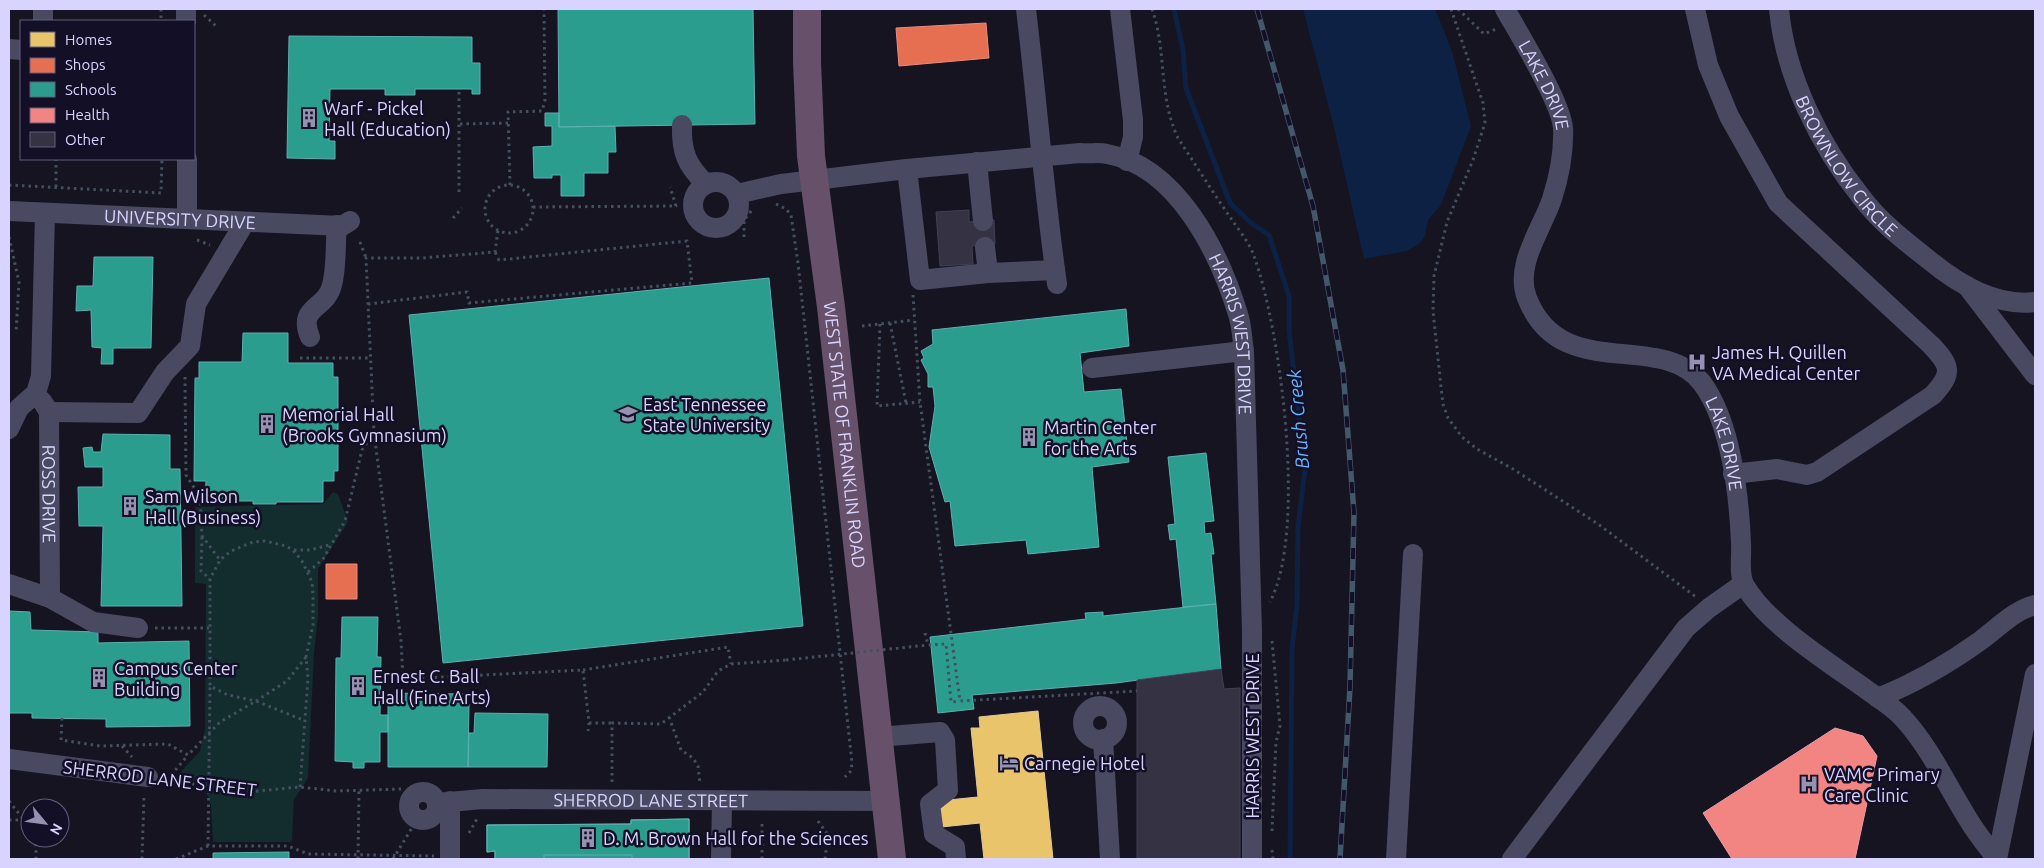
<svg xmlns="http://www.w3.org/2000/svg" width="2044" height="868" font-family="Ubuntu,sans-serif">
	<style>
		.green { fill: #132c2d }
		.water { fill: #0d2144 }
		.homes { fill: #e9c46a; stroke: #e4c997 }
		.shops { fill: #e76f51; stroke: #e38d85 }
		.schools { fill: #2a9d8f; stroke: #5eaeb1 }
		.health { fill: #f28482; stroke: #ea9ca8 }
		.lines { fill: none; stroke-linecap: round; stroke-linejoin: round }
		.stream { stroke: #0d2144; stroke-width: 5 }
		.building { fill: #343243; stroke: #433f54 }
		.path { stroke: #44505f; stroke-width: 3; stroke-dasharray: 2.5 4; stroke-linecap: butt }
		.minor { stroke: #4a4962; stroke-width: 20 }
		.highway { stroke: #67516a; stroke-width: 28 }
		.rail-casing { stroke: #43596b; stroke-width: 5.5 }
		.rail { stroke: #130f26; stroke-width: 4; stroke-dasharray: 11; stroke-linecap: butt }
		.path-bridge { stroke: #44505f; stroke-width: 3; stroke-dasharray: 2.5 4; stroke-linecap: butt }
		.labels { text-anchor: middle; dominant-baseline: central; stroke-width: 5; stroke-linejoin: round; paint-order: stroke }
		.street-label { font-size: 18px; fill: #d9d4ff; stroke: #130f26 }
		.poi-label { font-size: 18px; fill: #d9d4ff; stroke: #130f26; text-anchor: start }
		.water-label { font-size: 19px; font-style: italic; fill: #62b6ff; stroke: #130f26 }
	</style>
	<rect width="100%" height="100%" fill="#161421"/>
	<path class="green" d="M333 492 338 494 348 522 318 569V615L314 654 308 778 294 800 292 840 290 842H213L211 805 203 782 175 778 200 751 205 729 206 584 195 583V507L323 504Z"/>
	<path class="water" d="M1303 9H1435L1452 51 1471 126 1441 205 1428 220 1425 236 1419 244 1407 251 1364 259 1334 127Z"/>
	<path class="homes" d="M1038 711 1053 859H984L980 823 941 827 938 801 978 797 971 728H980L979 717Z"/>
	<path class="shops" d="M986 23 989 58 899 66 896 28Z
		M326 564H357V599H326Z"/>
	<path class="schools" d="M558 9H753L755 124 559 127Z
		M289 36 472 37V63H480V94H472V89H415V95H385V89H330L329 141H335V159L287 158Z
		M545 113H559V127L615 126 616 152H608V173H584V196H561V175H552V178H534L533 147 552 146V126H545Z
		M94 257H153L151 348H113V364H101L102 348 92 347 91 310 76 311 77 286H93Z
		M769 278 803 626 443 663 409 315Z
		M1126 309 1129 346 1080 353 1084 392 1121 389 1129 462 1092 467 1099 547 1028 554 1026 540 955 546 950 501 945 502 929 447 935 406 933 387H928V374L921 360 924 358 921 351 933 344 932 330Z
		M243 333H288V363H333V377H338V471H334V481H323V502H276V504H253V501H205L206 481H194L195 378H199V362H242Z
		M103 434 170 435V469H180L182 606H101L103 526H79L78 487H103V467H85L83 448 92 447 93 452H101Z
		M1206 453 1214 521 1204 522 1205 534 1211 533 1214 554H1211L1216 604 1183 607 1176 539 1170 540 1168 525 1175 524 1168 457Z
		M1216 604 1221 669 1116 683 972 695 974 709 938 713 930 637 1086 619 1085 613 1103 612V616Z
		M9 611 30 612 31 630 98 632V643L189 641 190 726 106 727V719L32 718V713H9Z
		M342 617H378L377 657H381L380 715H388V732H380V762H364V768H353V762L335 761 336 658H341Z
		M388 693 463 694V704H469L468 767H388Z
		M475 713 548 714 547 767H468L469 733H474Z
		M689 819V859H632V855H544V859H495V851L487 852V825L631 824V820Z
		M689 819V859H495V851L487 852V825L631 824V820Z
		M289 852V859H213V853Z"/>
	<path class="health" d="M1835 728 1863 736 1877 756 1855 859H1732L1703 813Z"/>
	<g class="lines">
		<path class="stream" d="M1174 9 1183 50 1186 88 1230 203 1251 223 1269 235 1289 296V330L1305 468 1298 527 1297 605 1292 648 1290 859"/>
	</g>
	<path class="building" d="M969 210V222L994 220 995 244 972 246 973 264 940 266 936 212Z
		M1221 669 1224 689 1240 688V859H1137V680Z"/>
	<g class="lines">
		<path class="path" d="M161 9V21
			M1152 9C1167 51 1158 96 1178 138 1195 164 1212 191 1230 217 1238 229 1249 242 1254 256 1281 331 1307 531 1270 602
			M1451 9 1483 103 1485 123 1473 160 1447 222 1434 276 1433 311 1441 387 1443 404 1448 418 1462 437 1477 449 1513 469 1598 524 1696 597
			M1458 9 1484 34 1496 29
			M204 15 216 26
			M460 124 508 123
			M9 185 161 193 162 159
			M510 185 508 112 542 111 545 100 544 9
			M485 209a24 24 0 1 1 48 0a24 24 0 1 1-48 0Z
			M56 187V159
			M459 192V89
			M776 204 786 209 791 215 798 263 852 763 851 771 845 777
			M533 207 676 206 670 187
			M453 218 462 208
			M9 237 19 282 16 332
			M744 237V220L752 210
			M197 240 210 245
			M360 242 366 258
			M913 295 920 402 960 701 1137 691
			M368 304 467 292 469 303 692 283 687 241 499 260 495 252
			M890 323 906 403
			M880 324 877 406 920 402
			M862 326 914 320
			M300 358H371
			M185 377 186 475 200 497 202 536 220 560
			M374 433 401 641 403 679 583 670 589 723 588 731
			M202 537 201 571 210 579
			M294 550H310L329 545
			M308 572 323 559 345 521 362 450 374 433 366 258H422L495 252 498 230
			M155 628H209
			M925 633 928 645 946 644 951 702 960 701
			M1272 641 1280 726 1276 742 1272 831
			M583 670 728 647 731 664
			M669 717 681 750 693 758 698 766 700 783
			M62 718 61 740 100 746 168 744 188 755 220 722 256 701 303 720
			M589 723H612
			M122 746 132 757
			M166 780 247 792 300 787 336 791 402 789
			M167 780 188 755
			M612 782V723L661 724 703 692 718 671 731 664 786 660
			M300 787 308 678 306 657 313 625V595L312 582 302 561 293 550 286 546 265 541 253 542 231 551 220 560 210 579V686L228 695 256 701 287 681 306 657
			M9 801 24 820 30 832
			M9 820H23
			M818 821 828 835 825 859
			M469 833 478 817
			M33 838 36 844V859
			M208 846 210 686
			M1272 850 1273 859
			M142 859 144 795
			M176 859 208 846H288L308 854 434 856
			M358 859 359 790
			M393 859 413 826H433
			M762 859V821"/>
		<g class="minor">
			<path d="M186 9V21"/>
			<path d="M1026 9C1037 101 1044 193 1057 284"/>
			<path d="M1120 9 1133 120V137L1127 161"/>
			<path id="s1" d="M1505 9C1519 34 1561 102 1563 128 1564 151 1559 177 1552 199 1542 229 1514 265 1527 298 1561 385 1660 329 1702 383 1731 422 1739 495 1741 543 1742 556 1738 575 1745 586 1768 625 1830 663 1867 690 1878 698 1892 706 1902 717 1930 747 1946 784 1968 819 1976 833 1987 846 1997 859"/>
			<path d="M1695 9 1708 65 1729 116 1778 203 1931 345C1951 366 1953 373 1933 395L1817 472 1807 475 1777 469 1733 474"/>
			<path id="s2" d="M1779 9C1785 76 1820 146 1862 198 1880 222 1905 241 1929 260 1958 284 1996 307 2035 302"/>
			<path d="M43 21V9"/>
			<path d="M9 49 21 50"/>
			<path d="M682 125C681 152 687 166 706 184"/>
			<path d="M187 159V219"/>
			<path d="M977 162 983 221"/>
			<path d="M907 169 920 280 988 273 1055 270"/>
			<circle cx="716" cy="205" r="23"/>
			<path id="s3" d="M737 194 781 184 907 169 1080 153C1089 154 1099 152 1107 154 1177 166 1219 252 1238 314 1242 326 1242 339 1244 351L1252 631V859"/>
			<path id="s4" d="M9 211 342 226 350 221"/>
			<path d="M985 247 988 273"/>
			<path d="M1967 286 2035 375"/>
			<path d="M310 337C297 306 326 310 332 285 337 266 335 244 337 225"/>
			<path d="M1092 368 1244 351"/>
			<path id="s5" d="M42 401 49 412 50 598"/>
			<path d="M49 412 138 413 165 372 190 346 196 304 245 222"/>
			<path d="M9 429 19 408 36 393 41 376 45 213"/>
			<path d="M9 584 50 598 93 622 138 628"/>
			<path d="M1878 698C1915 683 1948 664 1980 641 1998 628 2014 610 2035 605"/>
			<circle cx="1100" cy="723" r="17"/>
			<path d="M878 737 940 732 945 740 948 790 930 804 934 834 955 847 956 859"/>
			<path d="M1103 739 1110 859"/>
			<path d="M9 759 148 777"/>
			<circle cx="423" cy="806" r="14"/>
			<path d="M450 801V859"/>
			<path id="s6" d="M437 803 483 799 885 801"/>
			<path d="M721 859 722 800"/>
			<path d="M1396 859 1413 554"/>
			<path d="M1512 859 1686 628 1709 608 1743 584"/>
			<path d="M1997 859 2035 674"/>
		</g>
		<path class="highway" id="s7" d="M807 9V62L811 156 831 307 892 859"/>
		<g class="rail-casing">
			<path id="rail" d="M1257 9 1313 206 1343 370 1354 513 1350 687 1340 859"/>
		</g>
		<use href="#rail" class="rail"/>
		<path class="path-bridge" d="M786 660 928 645"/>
	</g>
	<defs>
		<g id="building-bare" transform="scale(1.5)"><path d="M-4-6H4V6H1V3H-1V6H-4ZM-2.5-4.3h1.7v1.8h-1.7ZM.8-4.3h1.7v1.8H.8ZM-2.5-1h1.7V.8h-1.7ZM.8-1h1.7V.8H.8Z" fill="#9591b1" stroke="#130f26" stroke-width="2.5" paint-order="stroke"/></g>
		<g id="hospital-bare" transform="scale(1.5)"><path d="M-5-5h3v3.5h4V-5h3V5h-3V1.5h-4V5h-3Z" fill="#9591b1" stroke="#130f26" stroke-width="2.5" paint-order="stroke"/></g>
		<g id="university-bare" transform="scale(1.5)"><path d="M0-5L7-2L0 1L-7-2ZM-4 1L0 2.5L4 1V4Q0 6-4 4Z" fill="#9591b1" stroke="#130f26" stroke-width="2.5" paint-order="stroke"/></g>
		<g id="hotel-bare" transform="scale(1.5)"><path d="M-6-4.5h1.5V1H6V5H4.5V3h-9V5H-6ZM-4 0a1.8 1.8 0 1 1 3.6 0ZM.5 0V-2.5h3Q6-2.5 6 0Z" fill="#9591b1" stroke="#130f26" stroke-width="2.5" paint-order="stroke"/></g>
	</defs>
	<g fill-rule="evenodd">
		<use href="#building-bare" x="309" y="118"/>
		<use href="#hospital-bare" x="1697" y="362"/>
		<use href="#university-bare" x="628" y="414"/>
		<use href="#building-bare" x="267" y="424"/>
		<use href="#building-bare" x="1029" y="437"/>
		<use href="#building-bare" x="130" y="506"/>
		<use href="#building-bare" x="99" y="678"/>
		<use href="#building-bare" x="358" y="686"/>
		<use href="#hotel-bare" x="1009" y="763"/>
		<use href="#hospital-bare" x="1809" y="784"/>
		<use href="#building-bare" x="588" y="838"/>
	</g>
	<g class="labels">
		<g class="street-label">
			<text stroke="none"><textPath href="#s1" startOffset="86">LAKE DRIVE</textPath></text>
			<text stroke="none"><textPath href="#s2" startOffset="174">BROWNLOW CIRCLE</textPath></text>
			<text stroke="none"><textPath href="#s4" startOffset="171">UNIVERSITY DRIVE</textPath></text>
			<text stroke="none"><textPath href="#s3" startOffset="608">HARRIS WEST DRIVE</textPath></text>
			<text stroke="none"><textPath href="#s7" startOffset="428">WEST STATE OF FRANKLIN ROAD</textPath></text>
			<text stroke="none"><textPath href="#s1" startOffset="581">LAKE DRIVE</textPath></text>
			<text stroke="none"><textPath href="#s5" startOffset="95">ROSS DRIVE</textPath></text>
			<text transform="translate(1252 736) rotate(-90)">HARRIS WEST DRIVE</text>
			<text transform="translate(160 778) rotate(7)">SHERROD LANE STREET</text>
			<text stroke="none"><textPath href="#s6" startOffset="214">SHERROD LANE STREET</textPath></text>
		</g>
		<g class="poi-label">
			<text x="324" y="108">Warf - Pickel<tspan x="324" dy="21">Hall (Education)</tspan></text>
			<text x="1712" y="352">James H. Quillen<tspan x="1712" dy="21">VA Medical Center</tspan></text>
			<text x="643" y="404">East Tennessee<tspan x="643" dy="21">State University</tspan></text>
			<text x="282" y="414">Memorial Hall<tspan x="282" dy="21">(Brooks Gymnasium)</tspan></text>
			<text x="1044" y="427">Martin Center<tspan x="1044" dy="21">for the Arts</tspan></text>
			<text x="145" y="496">Sam Wilson<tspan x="145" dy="21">Hall (Business)</tspan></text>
			<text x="114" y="668">Campus Center<tspan x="114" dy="21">Building</tspan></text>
			<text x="373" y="676">Ernest C. Ball<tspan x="373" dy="21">Hall (Fine Arts)</tspan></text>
			<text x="1024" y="763">Carnegie Hotel</text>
			<text x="1824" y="774">VAMC Primary<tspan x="1824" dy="21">Care Clinic</tspan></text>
			<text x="603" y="838">D. M. Brown Hall for the Sciences</text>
		</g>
		<g class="water-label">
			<text transform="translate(1298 419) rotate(-95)">Brush Creek</text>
		</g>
	</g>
	<rect width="2044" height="868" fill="none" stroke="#d9d4ff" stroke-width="20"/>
	<rect x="20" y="20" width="175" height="140" fill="#130f26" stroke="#625e7d"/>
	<rect x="30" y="32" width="25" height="15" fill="#e9c46a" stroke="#625e7d"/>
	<text x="65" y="45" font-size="15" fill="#d9d4ff">Homes</text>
	<rect x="30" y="58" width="25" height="15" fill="#e76f51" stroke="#625e7d"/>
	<text x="65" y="70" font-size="15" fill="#d9d4ff">Shops</text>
	<rect x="30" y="82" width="25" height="15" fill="#2a9d8f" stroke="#625e7d"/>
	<text x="65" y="95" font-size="15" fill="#d9d4ff">Schools</text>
	<rect x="30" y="108" width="25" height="15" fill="#f28482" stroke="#625e7d"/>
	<text x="65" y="120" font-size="15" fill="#d9d4ff">Health</text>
	<rect x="30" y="132" width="25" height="15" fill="#343243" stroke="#625e7d"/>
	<text x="65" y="145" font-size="15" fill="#d9d4ff">Other</text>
	<g transform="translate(45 823) rotate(119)"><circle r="24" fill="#130f26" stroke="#625e7d"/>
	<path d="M0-4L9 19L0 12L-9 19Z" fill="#9591b1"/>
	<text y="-8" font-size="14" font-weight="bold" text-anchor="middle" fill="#d9d4ff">N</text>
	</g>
</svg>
